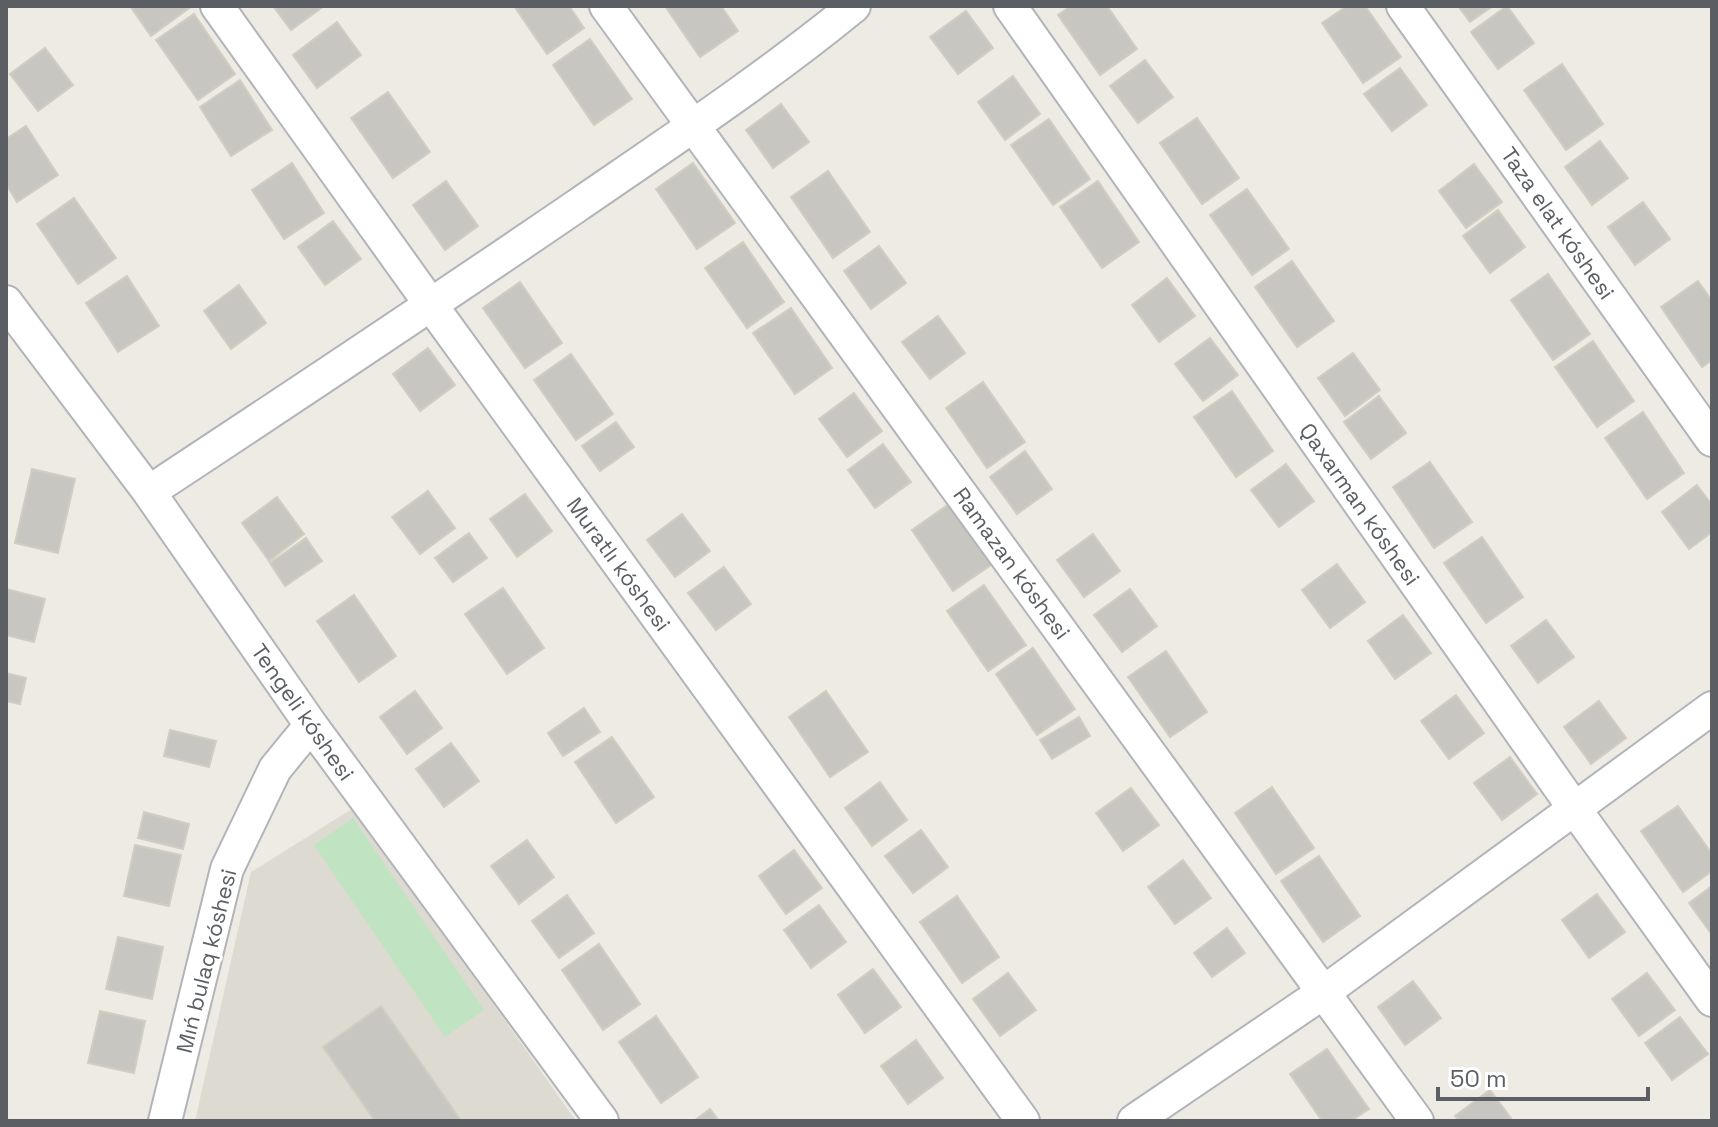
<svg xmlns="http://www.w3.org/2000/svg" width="1718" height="1127" font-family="'Space Grotesk',sans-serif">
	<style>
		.education { fill: #dddad1 }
		.green { fill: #c0e4c1 }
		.building { fill: #c8c6c0; stroke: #d2cdc2; stroke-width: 2 }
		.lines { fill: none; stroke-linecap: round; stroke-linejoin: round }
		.street-casing { stroke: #b1b4b8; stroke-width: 36 }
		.street { stroke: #fff; stroke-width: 32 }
		.labels { text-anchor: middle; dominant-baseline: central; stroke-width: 6; stroke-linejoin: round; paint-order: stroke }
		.street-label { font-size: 22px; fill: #5b5f63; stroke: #fff }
	</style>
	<rect width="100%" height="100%" fill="#edebe3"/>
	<path class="education" d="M355 807 576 1121H195L251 872Z"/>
	<path class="green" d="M353 818 484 1010 445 1037 314 845Z"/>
	<path class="building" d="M130 6H192L151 36Z
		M273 6H324L291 30Z
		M514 6H569L584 28 547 54Z
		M665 6H721L738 31 700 57Z
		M1071 6H1107L1137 49 1100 75 1058 15Z
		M1347 6H1365L1401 57 1363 83 1322 23Z
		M1458 6H1493L1470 22Z
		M1507 6 1534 43 1498 69 1471 32Z
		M966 11 993 48 958 74 930 37Z
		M194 14 235 74 198 100 156 40Z
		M337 22 361 55 317 88 293 55Z
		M590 39 632 99 594 125 553 65Z
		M45 48 73 85 38 111 10 74Z
		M1145 60 1173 97 1138 123 1110 86Z
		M1562 64 1603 124 1566 150 1524 90Z
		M1400 68 1427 105 1392 131 1364 94Z
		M1013 76 1040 114 1005 140 978 102Z
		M240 80 272 130 231 156 200 107Z
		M388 92 430 152 393 178 351 118Z
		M781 104 809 142 773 168 746 130Z
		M1197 118 1239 178 1202 204 1160 143Z
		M1049 119 1090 179 1053 205 1011 145Z
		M26 126 58 175 17 202 6 184V139Z
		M1600 141 1628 178 1592 205 1565 167Z
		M292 163 324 213 284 239 252 190Z
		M693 163 735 223 697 249 656 189Z
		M1474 164 1502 202 1466 228 1439 191Z
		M828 171 870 232 833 258 791 197Z
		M446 181 478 226 445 250 413 205Z
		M1098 181 1139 242 1102 268 1060 207Z
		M1247 189 1289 249 1252 275 1210 215Z
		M74 198 116 258 78 284 37 224Z
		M1643 202 1670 239 1635 265 1608 227Z
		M1498 210 1525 247 1490 273 1463 236Z
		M333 221 361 259 325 285 298 247Z
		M743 242 784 302 747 328 705 268Z
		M879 246 906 283 871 309 844 271Z
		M1292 261 1334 321 1297 347 1255 287Z
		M1548 274 1590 334 1553 360 1511 300Z
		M127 276 159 326 118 352 86 303Z
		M1167 278 1195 316 1159 342 1132 305Z
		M1698 281 1712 301V360L1702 367 1661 307Z
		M520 282 562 343 525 368 483 308Z
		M239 285 266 323 231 349 204 311Z
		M791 308 832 368 795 394 753 333Z
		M938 316 965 353 930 379 902 342Z
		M1210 338 1238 375 1203 401 1175 364Z
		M1593 341 1634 401 1597 427 1555 367Z
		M428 348 455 385 420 411 393 374Z
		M1353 353 1380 390 1345 416 1318 378Z
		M571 354 613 414 576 440 534 380Z
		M983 382 1025 442 987 468 946 408Z
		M1232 391 1273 451 1236 477 1194 417Z
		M854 393 882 431 847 457 819 419Z
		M1379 396 1406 433 1371 459 1344 422Z
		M1643 412 1684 473 1647 499 1605 438Z
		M616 422 634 447 600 471 582 446Z
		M883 444 911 482 875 508 848 470Z
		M1025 451 1052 489 1017 514 990 477Z
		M1430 462 1472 522 1434 548 1393 487Z
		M1286 464 1314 501 1279 527 1251 490Z
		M32 469 75 479 58 553 15 543Z
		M1697 485 1712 505V532L1689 549 1662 512Z
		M428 491 455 528 420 554 392 517Z
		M525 494 552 531 517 557 490 519Z
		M277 497 304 534 269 561 242 523Z
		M949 504 991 565 953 591 912 530Z
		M682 514 710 551 675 577 647 540Z
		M469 533 487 558 453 582 435 558Z
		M1093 534 1120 571 1084 597 1057 560Z
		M1482 537 1523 597 1486 623 1444 563Z
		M306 538 322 561 285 586 270 563Z
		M1337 564 1365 602 1330 628 1302 590Z
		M724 567 751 604 716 630 688 593Z
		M984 585 1026 645 988 671 947 611Z
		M503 588 544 648 507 674 465 614Z
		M6 589 45 599 34 642 6 635Z
		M1130 589 1157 626 1122 652 1094 615Z
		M354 595 396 656 359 682 317 621Z
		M1403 615 1431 653 1395 679 1368 641Z
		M1546 620 1574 657 1538 683 1511 646Z
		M1033 648 1075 709 1037 735 996 674Z
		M1166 651 1207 712 1170 737 1128 677Z
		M6 673 26 678 20 704 6 701Z
		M415 691 442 728 407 754 380 717Z
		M826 691 868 752 830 777 789 717Z
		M1456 695 1484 733 1449 759 1421 721Z
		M1599 701 1626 738 1591 764 1564 727Z
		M584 708 600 732 563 756 548 733Z
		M1079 717 1090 736 1052 759 1040 740Z
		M170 730 216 741 209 767 164 756Z
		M612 737 654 797 616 823 575 762Z
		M451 743 479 781 444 807 416 769Z
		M1510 757 1537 794 1502 820 1474 783Z
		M880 782 907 820 872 846 845 808Z
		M1272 787 1314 848 1276 874 1235 813Z
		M1131 788 1159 825 1123 851 1096 813Z
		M1678 806 1712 854V871L1683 892 1641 831Z
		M144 812 189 824 183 849 138 838Z
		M921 830 948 867 913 893 885 856Z
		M527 840 554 877 519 904 491 866Z
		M135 845 181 855 169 906 124 896Z
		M794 850 822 888 786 914 759 876Z
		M1319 856 1360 916 1323 942 1281 881Z
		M1183 860 1211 898 1175 924 1148 887Z
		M1712 886V935L1689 903Z
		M1597 894 1625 932 1589 958 1562 920Z
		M567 895 594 933 559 958 532 921Z
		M957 896 999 957 962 983 920 922Z
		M819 905 846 942 811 968 784 930Z
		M1227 928 1245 953 1212 977 1194 953Z
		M118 937 163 947 152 999 106 989Z
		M599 944 640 1004 603 1030 562 970Z
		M873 969 901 1007 865 1033 838 995Z
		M1008 973 1036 1010 1000 1036 973 999Z
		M1647 973 1675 1010 1639 1036 1612 999Z
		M1413 981 1441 1018 1405 1045 1378 1007Z
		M381 1006 453 1109 461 1121H375L323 1047Z
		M100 1011 145 1021 134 1073 88 1063Z
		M656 1016 698 1077 661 1103 619 1042Z
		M1680 1017 1708 1054 1672 1080 1645 1043Z
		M916 1040 943 1078 908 1104 881 1066Z
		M1327 1049 1369 1109 1351 1121H1322L1290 1074Z
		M1490 1090 1513 1121H1459L1455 1116Z
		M710 1109 719 1121H694Z"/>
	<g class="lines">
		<g class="street-casing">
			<path id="street" d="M217 6 431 305 1023 1121
				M606 6 1417 1121
				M1010 6 1574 808 1712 1000
				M1403 6 1712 440
				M6 302 149 492 311 725 602 1121
				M149 492C293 397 436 302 578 205 671 141 766 78 854 6
				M165 1121 227 869 275 769 311 725
				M1134 1121 1324 992 1712 708"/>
		</g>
		<use href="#street" class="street"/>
	</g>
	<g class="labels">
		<g class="street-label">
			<text transform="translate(1558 223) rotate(55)">Taza elat kóshesi</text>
			<text transform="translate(1360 504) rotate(55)">Qaxarman kóshesi</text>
			<text transform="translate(1012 563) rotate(54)">Ramazan kóshesi</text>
			<text transform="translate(619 564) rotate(54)">Muratlı kóshesi</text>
			<text transform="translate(303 712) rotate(55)">Tengeli kóshesi</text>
			<text transform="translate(206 961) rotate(-76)">Mıń bulaq kóshesi</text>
		</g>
	</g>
	<rect width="1718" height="1127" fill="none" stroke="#5b5f63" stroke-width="16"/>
	<path d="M1438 1087v12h210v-12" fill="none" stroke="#5b5f63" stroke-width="4"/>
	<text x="1450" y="1087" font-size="24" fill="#5b5f63" stroke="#ffffff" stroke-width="6" paint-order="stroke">50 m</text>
</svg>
